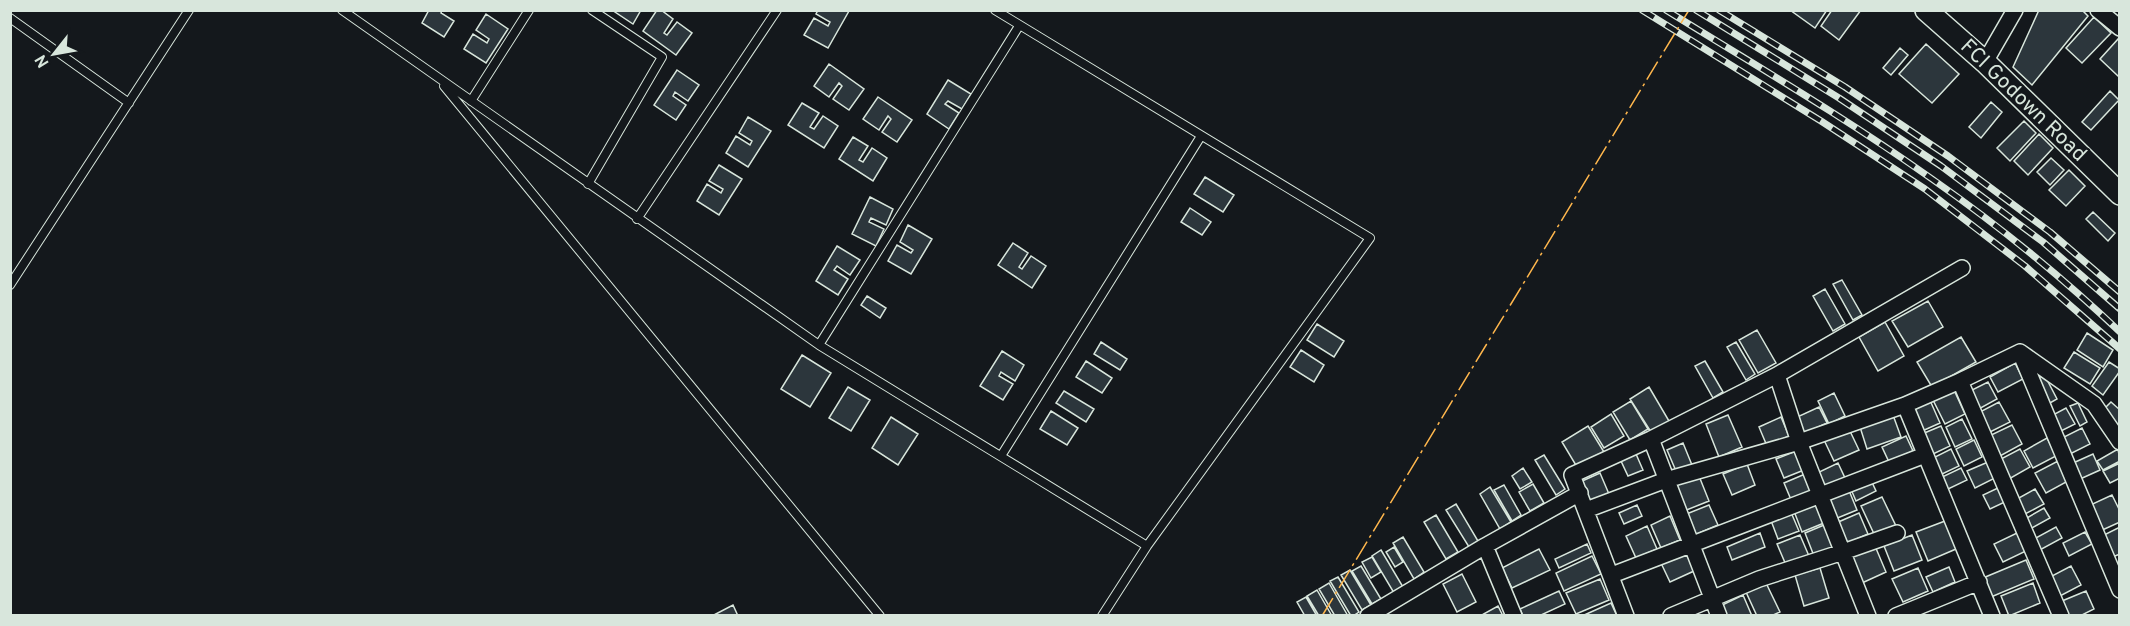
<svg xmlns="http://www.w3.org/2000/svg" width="2130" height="626" font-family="Overpass,sans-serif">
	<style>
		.building { fill: #2c363c; stroke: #d8e6dc; stroke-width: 1.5 }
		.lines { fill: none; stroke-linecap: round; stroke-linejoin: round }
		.lane-casing { stroke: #d8e6dc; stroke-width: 10 }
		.street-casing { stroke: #d8e6dc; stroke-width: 18 }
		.secondary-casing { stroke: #d8e6dc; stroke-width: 24 }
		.lane { stroke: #14181c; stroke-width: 8 }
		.street { stroke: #14181c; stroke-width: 15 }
		.secondary { stroke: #14181c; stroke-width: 21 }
		.rail-casing { stroke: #d8e6dc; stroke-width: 7 }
		.rail { stroke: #14181c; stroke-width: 4.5; stroke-dasharray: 14; stroke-linecap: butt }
		.power { stroke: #ffb74d; stroke-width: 1.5; stroke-dasharray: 21 4.5 3 4.5; stroke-linecap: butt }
		.labels { text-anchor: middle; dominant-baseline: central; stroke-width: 4.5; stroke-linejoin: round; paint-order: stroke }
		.street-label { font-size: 21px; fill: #d8e6dc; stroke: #14181c }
	</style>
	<rect width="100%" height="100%" fill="#14181c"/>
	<path class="building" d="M429 10H442L441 13 454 21 444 37 422 23Z
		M612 10H641L633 24Z
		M657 10H661L673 19 664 33 667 35 677 22 692 33 676 55 643 31Z
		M818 10 849 11 828 48 804 35 814 18 828 26 830 22 816 14Z
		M1790 10H1827L1815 28Z
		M1832 10H1861L1839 40 1821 26Z
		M2039 10H2082L2088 16 2032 85 2013 67Z
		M486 14 508 29 486 63 464 49 473 34 487 43 489 39 476 30Z
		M2094 17 2111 33 2082 63 2066 48Z
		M2119 38 2120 74 2118 76 2100 59Z
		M1926 44 1959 74 1932 103 1899 74Z
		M1900 48 1908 55 1891 75 1883 68Z
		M829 64 864 89 849 110 833 99 842 86 839 83 829 97 814 86Z
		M677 70 699 85 688 101 675 92 673 96 686 105 676 120 654 105Z
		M948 80 971 94 962 109 948 101 945 104 959 113 949 129 927 114Z
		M2110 91 2119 100 2091 130 2082 122Z
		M878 97 912 120 897 142 882 132 891 119 888 116 879 130 863 119Z
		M1991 102 2002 112 1981 138 1969 127Z
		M802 103 819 113 810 127 814 129 823 116 838 126 824 148 788 125Z
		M748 117 771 131 748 167 726 153 736 136 750 145 752 141 739 133Z
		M2024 121 2036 133 2010 161 1997 148Z
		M2039 134 2053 148 2028 175 2014 161Z
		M853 137 868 146 859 160 863 162 872 148 887 158 873 181 839 159Z
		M2051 158 2064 170 2050 185 2037 172Z
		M719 165 742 179 719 215 697 201 707 184 721 193 723 189 709 181Z
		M2069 170 2085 186 2066 206 2049 190Z
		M1205 177 1234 195 1223 212 1194 194Z
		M870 197 893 209 886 225 871 218 869 222 884 229 876 246 852 234Z
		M1190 208 1211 222 1202 235 1181 222Z
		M2093 212 2115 233 2108 241 2086 219Z
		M908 225 932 239 911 274 888 261 897 245 911 253 913 250 900 242Z
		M1013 243 1028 253 1019 267 1022 269 1031 256 1046 266 1032 288 998 265Z
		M837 246 860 260 850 275 837 266 834 270 848 279 838 295 816 281Z
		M1842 280 1862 315 1853 320 1833 284Z
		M1825 289 1845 324 1833 331 1813 296Z
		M867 296 886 308 880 318 861 305Z
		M1928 301 1943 327 1908 347 1892 321Z
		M1885 322 1904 356 1878 371 1859 337Z
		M1317 324 1344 341 1334 357 1307 340Z
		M1757 330 1776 363 1758 373 1739 340Z
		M2087 333 2113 350 2103 367 2077 350Z
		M1961 337 1976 362 1932 387 1917 362Z
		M1101 342 1127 359 1120 370 1094 354Z
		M1736 342 1755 374 1746 380 1727 347Z
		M1301 350 1324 365 1314 382 1290 367Z
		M1002 351 1024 365 1015 381 1001 372 999 376 1013 384 1003 400 980 386Z
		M2074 352 2100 368 2090 384 2064 368Z
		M802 355 831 373 810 407 781 389Z
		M1086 361 1112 378 1102 393 1076 377Z
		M1705 361 1723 392 1713 398 1695 366Z
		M2109 362 2120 369V371L2103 395 2092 386Z
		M2015 363 2023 379 1998 392 1990 377Z
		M2044 374 2057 399 2050 403 2037 378Z
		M1988 382 1997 399 1977 410 1968 392Z
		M848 387 870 400 851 431 829 418Z
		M1649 387 1669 421 1651 432 1630 399Z
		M1954 390 1965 414 1945 424 1933 400Z
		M1064 391 1094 409 1086 422 1056 403Z
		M1834 393 1845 416 1829 424 1818 401Z
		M1929 398 1940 423 1920 432 1909 407Z
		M1631 401 1648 429 1630 440 1613 412Z
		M1999 402 2010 422 1988 433 1978 413Z
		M2111 402 2120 410V423L2116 426 2101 412Z
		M2078 403 2087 422 2080 426 2070 406Z
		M1819 407 1827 423 1803 434 1795 418Z
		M2066 408 2075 424 2059 432 2051 416Z
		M1051 411 1078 428 1067 445 1040 429Z
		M1611 414 1624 436 1604 448 1591 427Z
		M1728 415 1742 447 1719 457 1706 424Z
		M1893 415 1901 437 1867 449 1860 427Z
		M891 417 918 434 898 465 872 448Z
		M1781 417 1789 436 1767 446 1759 427Z
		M1962 419 1972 439 1955 447 1946 427Z
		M2012 425 2022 444 2000 456 1989 436Z
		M1588 426 1604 452 1577 467 1562 442Z
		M1941 426 1950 446 1931 455 1922 434Z
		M2082 428 2090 444 2068 455 2060 439Z
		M1849 429 1859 450 1834 461 1824 440Z
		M1906 436 1913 451 1889 462 1882 447Z
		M2047 438 2056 456 2033 468 2024 451Z
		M1974 440 1982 457 1964 466 1956 449Z
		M1683 443 1692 465 1676 471 1667 450Z
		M1951 449 1959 466 1940 475 1933 458Z
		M2020 449 2030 467 2009 479 1999 460Z
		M2118 449 2120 461 2103 470 2097 461Z
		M1796 451 1804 470 1784 478 1776 459Z
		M1636 454 1643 470 1628 476 1621 461Z
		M2093 454 2100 470 2078 480 2071 464Z
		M1544 455 1565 489 1556 495 1535 460Z
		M2058 461 2068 481 2046 493 2035 473Z
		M1988 462 1995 478 1975 488 1967 471Z
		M1838 463 1845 478 1822 489 1815 474Z
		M2120 463V478L2110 483 2103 471Z
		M1747 464 1755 485 1732 495 1723 474Z
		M1523 468 1532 482 1520 489 1512 476Z
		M1961 468 1967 480 1946 490 1940 478Z
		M1600 473 1609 494 1589 503 1580 482Z
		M1805 474 1813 494 1792 502 1784 483Z
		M1699 476 1709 501 1684 511 1674 486Z
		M1870 478 1876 491 1856 501 1850 487Z
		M1533 484 1544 503 1530 511 1519 492Z
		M1504 485 1521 515 1512 521 1494 490Z
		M1490 487 1511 522 1500 529 1480 494Z
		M2000 487 2007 501 1990 509 1983 495Z
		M1848 488 1857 510 1835 519 1826 496Z
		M2035 489 2044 504 2025 514 2017 499Z
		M2112 495 2120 511V522L2098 532 2086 507Z
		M1813 497 1824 523 1802 532 1792 506Z
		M1882 497 1896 526 1875 536 1861 506Z
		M1456 504 1478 541 1469 547 1446 510Z
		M1637 505 1642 516 1624 524 1619 513Z
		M1709 505 1718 525 1692 536 1684 515Z
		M2044 508 2050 518 2030 529 2025 519Z
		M1790 510 1799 531 1778 539 1770 518Z
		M1859 513 1868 534 1845 544 1836 523Z
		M1436 515 1458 552 1446 559 1424 522Z
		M1670 516 1680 540 1661 548 1651 525Z
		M1945 521 1956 549 1928 561 1916 532Z
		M1824 525 1834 548 1814 556 1805 533Z
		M1647 526 1657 549 1636 558 1626 536Z
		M2056 527 2062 538 2038 551 2032 540Z
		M2120 527V554L2110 558 2100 537Z
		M2085 532 2092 544 2069 556 2063 543Z
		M1760 533 1765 547 1732 560 1727 547Z
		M2017 533 2026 551 2003 562 1994 544Z
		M1800 535 1809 556 1786 565 1777 544Z
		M1912 535 1922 560 1894 571 1884 546Z
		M1403 537 1424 572 1414 579 1393 543Z
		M1587 544 1591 553 1559 568 1555 559Z
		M1875 546 1886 572 1862 583 1850 557Z
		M1394 547 1403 562 1395 567 1386 552Z
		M1539 549 1550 570 1512 588 1502 568Z
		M1381 550 1403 587 1394 593 1372 556Z
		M1685 550 1694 571 1670 582 1660 561Z
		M1592 556 1601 574 1564 591 1556 573Z
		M1372 557 1381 572 1371 578 1362 562Z
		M2026 560 2034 579 1991 597 1983 578Z
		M1361 566 1381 599 1372 604 1352 571Z
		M2071 566 2081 585 2060 596 2050 577Z
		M1949 567 1955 582 1933 592 1926 577Z
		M1820 568 1829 598 1804 606 1795 575Z
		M1918 568 1928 591 1903 602 1892 579Z
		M1350 570 1371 605 1362 610 1341 575Z
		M1462 574 1476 602 1457 612 1443 584Z
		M1338 577 1359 612 1353 616H1351L1330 581Z
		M1600 579 1609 600 1576 614 1566 593Z
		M1329 583 1348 616H1335L1319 589Z
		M1766 583 1780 612 1771 616H1757L1746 592Z
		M2033 583 2040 603 2009 616 2001 596Z
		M1317 590 1332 616H1319L1307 596Z
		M1559 591 1565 604 1539 616H1523L1520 609Z
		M2086 591 2094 609 2080 616H2069L2062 601Z
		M1743 595 1752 616H1722L1718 607Z
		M1306 597 1317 616H1305L1297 602Z
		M1611 603 1617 616H1582Z
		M733 605 738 616H712Z
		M1498 606 1503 616H1480Z"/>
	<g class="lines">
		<g class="lane-casing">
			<path id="lane" d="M342 10 819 345 1147 546
				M995 10 1370 238 1147 546 1102 616
				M10 18 129 103
				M444 86 880 616
				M471 101 529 10
				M588 184 662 57 592 10
				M637 219 777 10
				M10 285 189 10
				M819 345 1019 26
				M1001 456 1201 136"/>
		</g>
		<g class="street-casing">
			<path id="street" d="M2098 10 2120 28
				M1985 62 2015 10
				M2020 352 2120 590
				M2020 352 2094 404 2120 442
				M1777 375 1799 442 1868 616
				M1960 381 2061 616
				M1905 405 1992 616
				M1651 439 1719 616
				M1586 510 1666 480 1799 442 1905 405 1960 381 2020 352
				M1485 546 1514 616
				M1612 575 1925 455
				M1368 616 1485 546 1580 493
				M1626 616 1572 475 1651 439 1777 375 1962 268
				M1671 616 1759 579 1843 552 1897 533
				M1896 616 1979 582"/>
		</g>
		<g class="secondary-casing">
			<path id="secondary" d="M1926 10 1985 62 2120 194"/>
		</g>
		<use href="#lane" class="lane"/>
		<use href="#street" class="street"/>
		<use href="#secondary" class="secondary"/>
		<g class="rail-casing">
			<path id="rail" d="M1642 10 1821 121 1925 189 2025 266 2120 349
				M1666 10C1755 65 1846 118 1932 179 1998 225 2062 277 2120 332
				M1696 10 1839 98 1941 166 2043 242 2120 309
				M1719 10 1845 87 1948 156 2050 232 2120 292"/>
		</g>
		<use href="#rail" class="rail"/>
		<path class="power" d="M1322 616 1689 10"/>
	</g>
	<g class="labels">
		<g class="street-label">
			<text transform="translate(2023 101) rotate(44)">FCI Godown Road</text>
		</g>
	</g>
	<rect width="2130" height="626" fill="none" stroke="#d8e6dc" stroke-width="24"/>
	<g transform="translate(54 54) rotate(239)" stroke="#14181c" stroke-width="4.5" paint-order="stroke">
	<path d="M0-4.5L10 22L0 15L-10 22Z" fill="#d8e6dc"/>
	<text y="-9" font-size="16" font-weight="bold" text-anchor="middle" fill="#d8e6dc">N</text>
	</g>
</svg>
